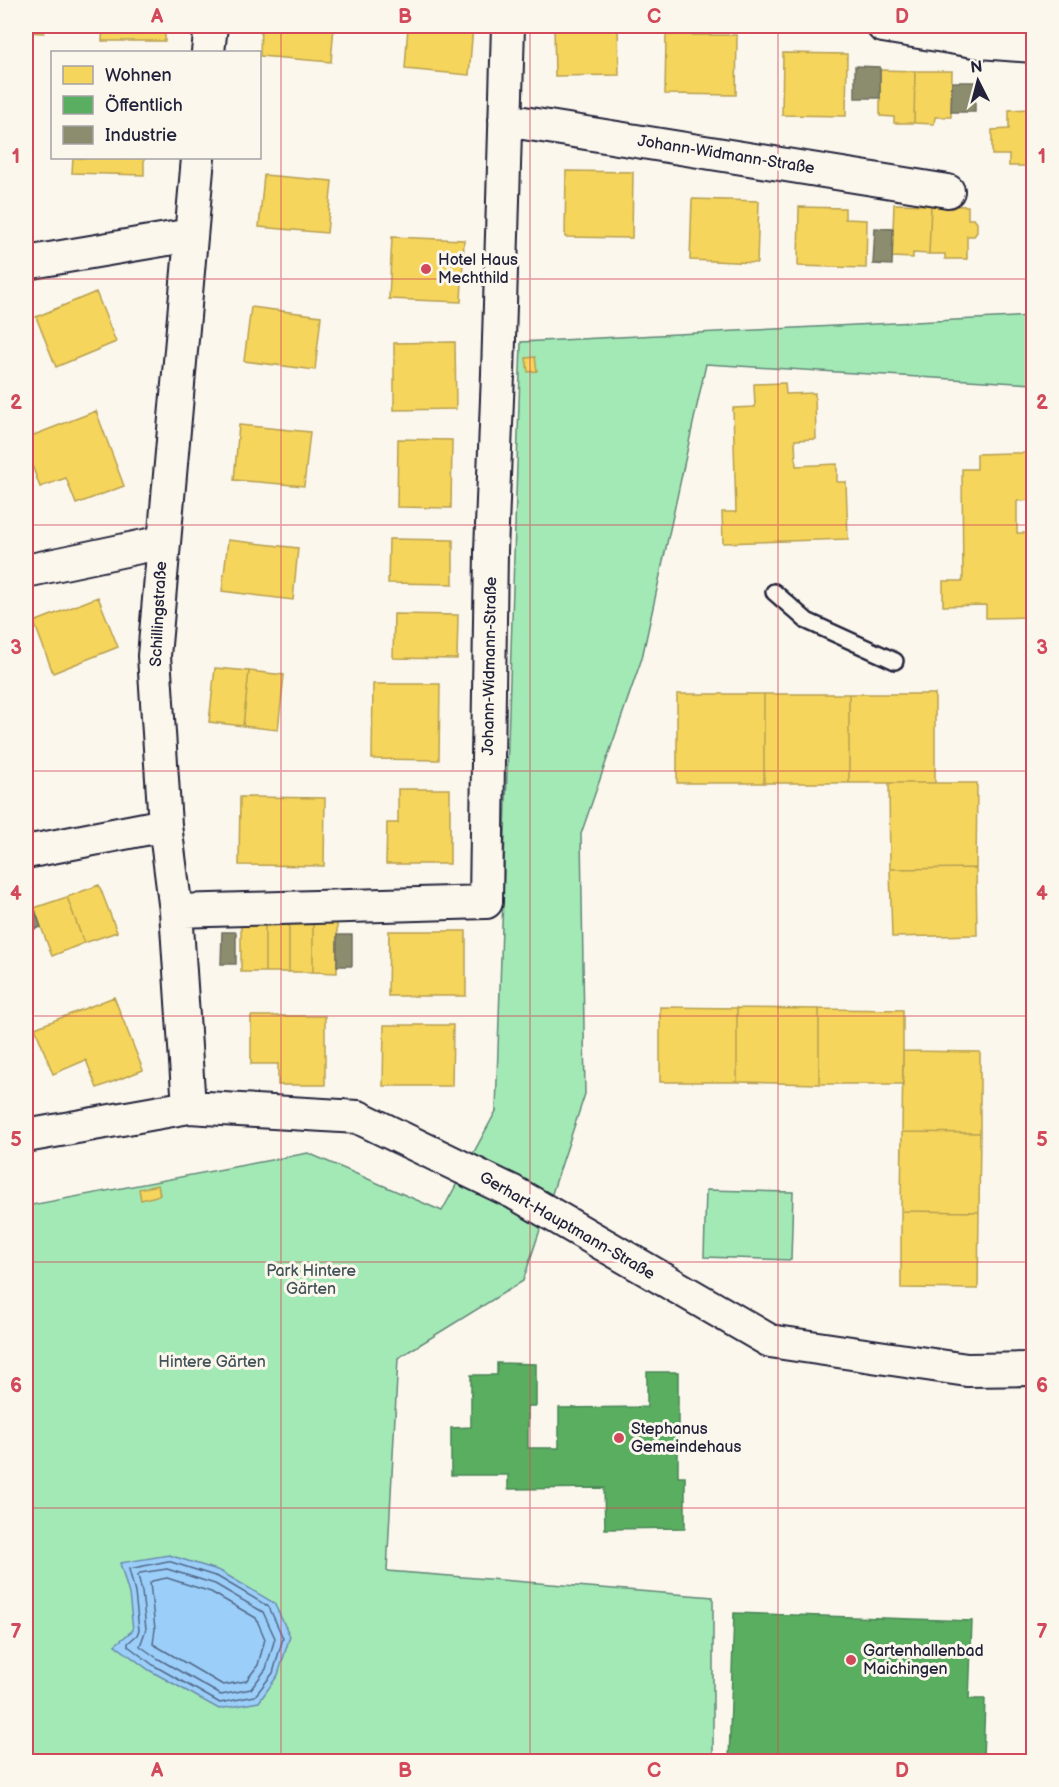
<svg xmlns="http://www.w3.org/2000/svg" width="1059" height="1787" font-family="'Balsamiq Sans',sans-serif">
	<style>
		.green { fill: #a3e9b5; stroke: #628678; stroke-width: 1.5 }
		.water { fill: #9bcff9; stroke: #6b8aad; stroke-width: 1.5 }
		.homes { fill: #f6d55c; stroke: #b69f52; stroke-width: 1.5 }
		.public { fill: #5aae61; stroke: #498456; stroke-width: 1.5 }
		.industry { fill: #8c8c6e; stroke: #6c6c5f; stroke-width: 1.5 }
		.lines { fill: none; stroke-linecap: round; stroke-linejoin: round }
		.shore { stroke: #526787; stroke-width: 1.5 }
		.lane-casing { stroke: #22223b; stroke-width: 20 }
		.street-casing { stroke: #22223b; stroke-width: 36 }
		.lane { stroke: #fbf7ec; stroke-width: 15 }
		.street { stroke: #fbf7ec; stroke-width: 32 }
		.grid { fill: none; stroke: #d1495b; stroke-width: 1.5; stroke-opacity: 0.55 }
		.poi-dot { fill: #d1495b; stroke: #fbf7ec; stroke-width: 2 }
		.labels { text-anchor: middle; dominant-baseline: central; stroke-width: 6; stroke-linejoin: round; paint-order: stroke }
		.street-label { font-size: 16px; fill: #22223b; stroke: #fbf7ec }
		.poi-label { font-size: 16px; fill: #22223b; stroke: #fbf7ec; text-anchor: start }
		.park-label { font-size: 16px; fill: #42545a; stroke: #fbf7ec }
		.neatline { fill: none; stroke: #d1495b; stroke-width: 2 }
		.grid-label { font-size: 20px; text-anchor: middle; font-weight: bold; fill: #d1495b }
	</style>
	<rect width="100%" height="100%" fill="#fbf7ec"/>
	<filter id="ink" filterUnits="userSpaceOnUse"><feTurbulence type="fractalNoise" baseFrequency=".0167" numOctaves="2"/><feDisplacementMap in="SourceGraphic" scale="12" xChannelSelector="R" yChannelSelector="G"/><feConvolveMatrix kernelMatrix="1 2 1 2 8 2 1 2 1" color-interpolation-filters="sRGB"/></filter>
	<g filter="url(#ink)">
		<path class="green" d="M1033 316V384L706 364 642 658 581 834 585 1094 523 1281 398 1358 387 1571 713 1597V1761L26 1762V1206L308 1153 442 1211 496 1111 521 342Z
			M706 1190 793 1192 791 1260 704 1257Z"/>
		<path class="water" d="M169 1555 220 1571 274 1603 290 1636 278 1675 259 1702 219 1709 149 1670 115 1645 133 1630 129 1594 120 1563Z"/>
		<path class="homes" d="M26 26H45L44 33 26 32Z
			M103 26H165V41H102Z
			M261 26H334L331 62 260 56Z
			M408 26H473L469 75 405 69Z
			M554 26H618L619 75 555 76Z
			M666 35H737L736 95 665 94Z
			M783 53 847 54 846 116 782 115Z
			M880 70 915 71 914 123H894V117L880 116Z
			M915 71H952L951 117H935L934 124 914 123Z
			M1029 91H1034V166H1009V155H992V130L1009 129V110L1030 109Z
			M73 158H144V175L72 173Z
			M566 171 633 172 632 238 565 237Z
			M264 175 332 181 327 233 259 227Z
			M692 199 759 201 757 263 690 260Z
			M894 204 931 205 929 254 913 253V258L892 257Z
			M931 205 968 206V219H974L977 223V232L974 236H967V259H945V254H929Z
			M799 207 845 208V219L867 220 866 268 798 266Z
			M392 237 464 240 461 302 389 299Z
			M96 292 116 342 56 367 36 317Z
			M251 307 321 316 315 370 244 361Z
			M455 342 456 409 394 410V343Z
			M535 357 537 371 528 372 526 358Z
			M785 383 786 394 815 393 816 439 795 440 796 466 837 464V482H846L848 539 723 543 722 512H736L733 408 755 407 754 384Z
			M96 411 124 486 76 504 66 478 40 487 26 449V438Z
			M239 425 310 432 304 486 234 480Z
			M398 439 452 440 451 508 397 507Z
			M1012 453H1034V500L1017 501V533H1034V617L986 618V605L943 606V581H963L962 469H977V454Z
			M389 539 453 540V584L388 583Z
			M228 540 298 548 293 600 222 591Z
			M98 597 118 647 53 673 34 622Z
			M394 614 458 615 457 659 393 658Z
			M215 668 249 671 243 726 209 722Z
			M249 671 284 675 278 730 243 726Z
			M373 684H440L439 760 372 759Z
			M677 694H764V783H677Z
			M764 694H849V783H764Z
			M849 694H935V783H849Z
			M889 783H977L976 868 890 869Z
			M398 789H450V864H386L387 823H398Z
			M240 797 325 798 324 866 239 865Z
			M976 868 977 935 892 937 890 869Z
			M99 885 117 932 84 943 67 897Z
			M67 897 84 943 52 956 34 908Z
			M241 918H265V972H241Z
			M265 918H289V972H265Z
			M289 918H313V972H289Z
			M313 918H337V973L313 972Z
			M389 931H466V996H388Z
			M114 997 143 1070 97 1088 86 1060 53 1074 35 1028Z
			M660 1007 737 1008V1082H660Z
			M737 1008 819 1009V1084L737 1082Z
			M819 1009 903 1010V1084H819Z
			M251 1016H325V1085H278V1064H251Z
			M384 1025H453L452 1086H383Z
			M903 1051 980 1052V1133L902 1132Z
			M902 1132 980 1133 979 1212 901 1211Z
			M158 1185 160 1195 141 1200 139 1189Z
			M901 1211 979 1212 978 1289 901 1288Z"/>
		<path class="public" d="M497 1363 536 1364V1406H528V1448H559V1408L647 1407V1372H678V1477H685V1528L605 1529 604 1488 508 1489V1475H451V1428L471 1427V1375H497Z
			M734 1613 972 1621 969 1699H985L983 1759 967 1758V1762H729Z"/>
		<path class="industry" d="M855 66 880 67V98H855Z
			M952 82H975V112H951Z
			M875 228 893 229 892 265 873 264Z
			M31 898 41 927 26 932V900Z
			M222 932H236V964H221Z
			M337 935H352V966H337Z"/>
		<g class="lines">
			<path class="shore" d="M168 1561 218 1577 269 1607 283 1638 273 1673 255 1696 220 1703 153 1665 128 1646V1643L137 1635 139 1630 135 1593 129 1569Z
				M167 1569 215 1584 263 1612 275 1638 266 1669 251 1689 221 1695 157 1658 140 1646 146 1629 142 1592 138 1575 140 1573Z
				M167 1578 211 1592 256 1618 265 1639 258 1665 246 1681 223 1685 153 1644 155 1629 150 1583 152 1581Z"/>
			<g class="lane-casing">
				<path id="lane" d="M774 592 807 621 895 661"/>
			</g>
			<g class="street-casing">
				<path id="street" d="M883 26 980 42 1034 46
					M208 52 211 26
					M505 120 948 191
					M26 263 191 235
					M26 571 163 542
					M26 852 165 825
					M176 911 486 902 491 551 498 374 508 26
					M189 1107 176 911 165 825 154 656 198 158
					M26 1136 189 1107 358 1117 513 1192 770 1341 967 1370 1034 1369"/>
			</g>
			<use href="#lane" class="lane"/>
			<use href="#street" class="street"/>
		</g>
	</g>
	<path class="grid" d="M281 26V1762M530 26V1762M778 26V1762M26 279H1034M26 525H1034M26 771H1034M26 1016H1034M26 1262H1034M26 1508H1034"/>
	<g class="poi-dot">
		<circle cx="426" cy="269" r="6"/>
		<circle cx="619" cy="1438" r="6"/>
		<circle cx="851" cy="1660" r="6"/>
	</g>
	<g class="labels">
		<g class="street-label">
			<text transform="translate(726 155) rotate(9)">Johann-Widmann-Straße</text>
			<text transform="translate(159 614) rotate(-87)">Schillingstraße</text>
			<text transform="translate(490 666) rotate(-89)">Johann-Widmann-Straße</text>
			<text transform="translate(567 1226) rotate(30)">Gerhart-Hauptmann-Straße</text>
		</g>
		<g class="poi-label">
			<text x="438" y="260">Hotel Haus<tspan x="438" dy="18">Mechthild</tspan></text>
			<text x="631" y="1429">Stephanus<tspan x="631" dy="18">Gemeindehaus</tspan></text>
			<text x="863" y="1651">Gartenhallenbad<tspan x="863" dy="18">Maichingen</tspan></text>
		</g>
		<g class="park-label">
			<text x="311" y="1271">Park Hintere<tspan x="311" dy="18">Gärten</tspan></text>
			<text x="212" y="1362">Hintere Gärten</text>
		</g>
	</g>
	<rect width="1059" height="1787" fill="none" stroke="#fbf7ec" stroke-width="66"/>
	<rect x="51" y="51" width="210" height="108" fill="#fbf7ec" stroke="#a4a2a5" stroke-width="1.5"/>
	<rect x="63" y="66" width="30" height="18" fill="#f6d55c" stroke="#a4a2a5" stroke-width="1.5"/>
	<text x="105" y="81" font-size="18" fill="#22223b">Wohnen</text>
	<rect x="63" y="96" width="30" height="18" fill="#5aae61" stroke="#a4a2a5" stroke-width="1.5"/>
	<text x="105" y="111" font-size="18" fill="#22223b">Öffentlich</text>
	<rect x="63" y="126" width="30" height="18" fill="#8c8c6e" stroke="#a4a2a5" stroke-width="1.5"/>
	<text x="105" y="141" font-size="18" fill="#22223b">Industrie</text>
	<g transform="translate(978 81) rotate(354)" stroke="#fbf7ec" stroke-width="4.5" paint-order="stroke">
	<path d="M0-4.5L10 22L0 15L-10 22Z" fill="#22223b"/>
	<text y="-9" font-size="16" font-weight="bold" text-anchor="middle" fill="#22223b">N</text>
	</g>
	<rect x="33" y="33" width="993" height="1721" class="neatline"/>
	<g class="grid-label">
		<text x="157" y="23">A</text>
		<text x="405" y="23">B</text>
		<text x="654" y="23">C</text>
		<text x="902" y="23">D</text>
		<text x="16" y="163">1</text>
		<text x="1042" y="163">1</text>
		<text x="16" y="409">2</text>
		<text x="1042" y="409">2</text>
		<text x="16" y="654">3</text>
		<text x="1042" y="654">3</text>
		<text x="16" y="900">4</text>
		<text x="1042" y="900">4</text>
		<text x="16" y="1146">5</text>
		<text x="1042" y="1146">5</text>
		<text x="16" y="1392">6</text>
		<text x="1042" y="1392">6</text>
		<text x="16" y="1638">7</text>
		<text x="1042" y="1638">7</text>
		<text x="157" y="1777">A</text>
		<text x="405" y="1777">B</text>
		<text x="654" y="1777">C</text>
		<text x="902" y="1777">D</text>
	</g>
</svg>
